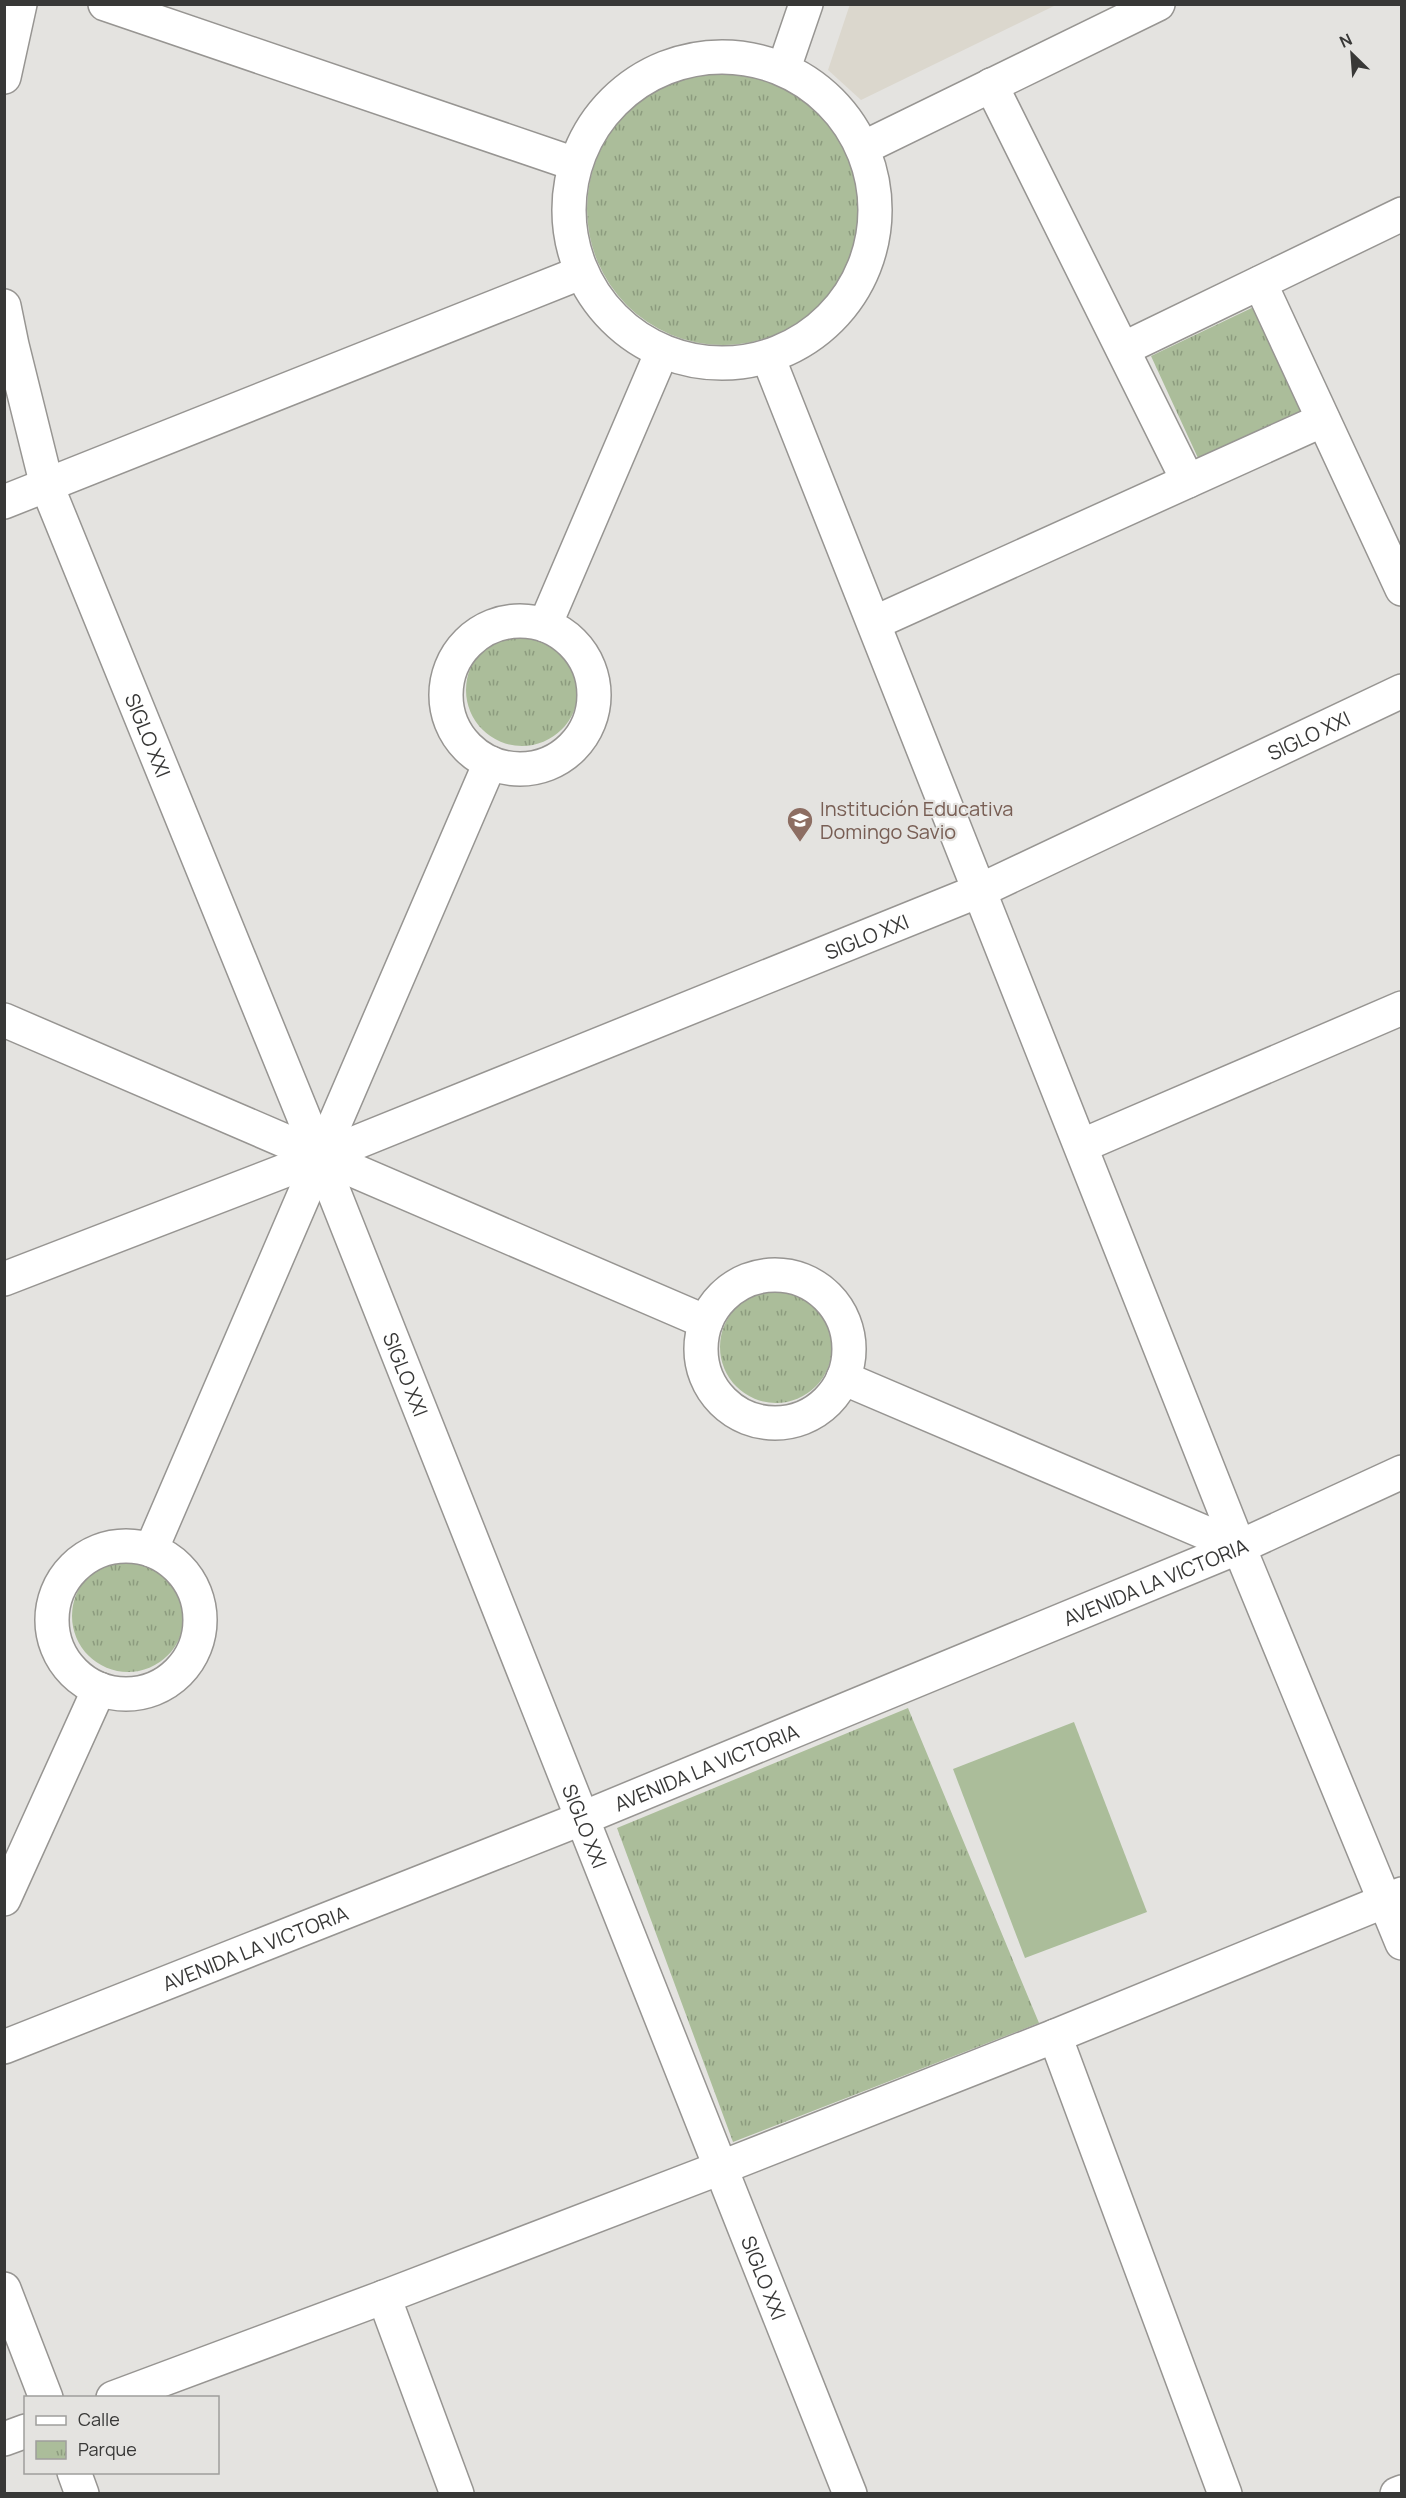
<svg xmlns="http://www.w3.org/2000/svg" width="1406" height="2498" font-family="Manrope,sans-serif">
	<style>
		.built { fill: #dbd7cd }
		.grass { fill: #abbd9a }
		.park { fill: url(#park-tufts) }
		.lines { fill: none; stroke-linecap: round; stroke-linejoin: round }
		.minor-casing { stroke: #979592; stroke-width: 36 }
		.tertiary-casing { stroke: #979592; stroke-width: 36 }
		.minor { stroke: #fff; stroke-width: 33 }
		.tertiary { stroke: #fff; stroke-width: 33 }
		.labels { text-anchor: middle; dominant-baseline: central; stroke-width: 4.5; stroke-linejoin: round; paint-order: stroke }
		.street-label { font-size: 20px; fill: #383837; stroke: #e4e3e0 }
		.education-label { font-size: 20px; fill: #785e54; stroke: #e4e3e0; text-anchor: start }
	</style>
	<defs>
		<pattern id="park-tufts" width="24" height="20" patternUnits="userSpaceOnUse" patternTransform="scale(1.5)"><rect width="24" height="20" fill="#abbd9a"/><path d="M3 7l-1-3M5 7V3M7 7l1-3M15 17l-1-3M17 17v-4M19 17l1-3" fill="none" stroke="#8c9b7e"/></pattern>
	</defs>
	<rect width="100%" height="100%" fill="#e4e3e0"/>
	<path class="built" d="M850 4H1056V5L861 100 828 70Z"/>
	<path class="grass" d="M1074 1722 1147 1912 1025 1958 953 1769Z"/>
	<path class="park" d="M587 209a136 136 0 1 1 272 0a136 136 0 1 1-272 0Z
		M1260 304 1305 409 1198 458 1151 356Z
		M466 690a56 56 0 1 1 112 0a56 56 0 1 1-112 0Z
		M720 1347a56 56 0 1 1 112 0a56 56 0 1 1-112 0Z
		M72 1616a56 56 0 1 1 112 0a56 56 0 1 1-112 0Z
		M908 1708 1039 2023 733 2142 617 1828Z"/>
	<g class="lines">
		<g class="minor-casing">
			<g id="minor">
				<path d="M4 77 20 4"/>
				<path d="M991 85 1188 481"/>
				<path d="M863 148 1158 4"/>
				<path d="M1260 283 1402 589"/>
				<path id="s1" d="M4 306 12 345 47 486 320 1157 850 2494"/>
				<path d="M1123 349 1402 214"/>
				<path d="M768 357 1239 1547 1402 1943"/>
				<path d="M4 502 580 273"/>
				<circle cx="520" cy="695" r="74"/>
				<path d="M874 623 1323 420"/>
				<path d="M545 625 661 354"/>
				<path d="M4 1020 706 1322"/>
				<path d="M1081 1146 1402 1008"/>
				<circle cx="775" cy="1349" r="74"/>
				<path id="s2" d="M4 1279 320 1157 981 890 1402 691"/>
				<path d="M843 1378 1239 1547"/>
				<circle cx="126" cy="1620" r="74"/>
				<path d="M151 1550 490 763"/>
				<path d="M4 1899 99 1689"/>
				<path d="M1055 2036 1225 2494"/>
				<path id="s3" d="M4 2047 583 1818 1239 1547 1402 1472"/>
				<path d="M384 2297 457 2494"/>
				<path d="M113 2398 384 2297 720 2168 1055 2036 1402 1894"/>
				<path d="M4 2439 26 2431"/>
				<path d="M1397 2494 1402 2492"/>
			</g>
		</g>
		<g class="tertiary-casing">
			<path id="tertiary" d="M105 4 575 164
				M569 210a153 153 0 1 1 306 0a153 153 0 1 1-306 0Z
				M784 68 806 4
				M4 2289 46 2398
				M74 2472 82 2494"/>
		</g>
		<use href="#minor" class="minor"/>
		<use href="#tertiary" class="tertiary"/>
	</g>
	<defs>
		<g id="school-pin" transform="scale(1.35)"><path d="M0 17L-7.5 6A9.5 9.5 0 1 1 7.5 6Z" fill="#8d6e63" stroke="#e4e3e0"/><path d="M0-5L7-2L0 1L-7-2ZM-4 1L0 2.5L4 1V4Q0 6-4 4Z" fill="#fff"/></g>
	</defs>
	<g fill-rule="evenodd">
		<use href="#school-pin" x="800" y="820"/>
	</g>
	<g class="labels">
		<g class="street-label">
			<text stroke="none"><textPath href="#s2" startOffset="1414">SIGLO XXI</textPath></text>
			<text stroke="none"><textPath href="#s1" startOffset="454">SIGLO XXI</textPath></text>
			<text stroke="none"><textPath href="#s2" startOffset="928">SIGLO XXI</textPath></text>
			<text stroke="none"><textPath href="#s1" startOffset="1143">SIGLO XXI</textPath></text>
			<text stroke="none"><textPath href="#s3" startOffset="1242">AVENIDA LA VICTORIA</textPath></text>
			<text stroke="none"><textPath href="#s3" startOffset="756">AVENIDA LA VICTORIA</textPath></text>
			<text stroke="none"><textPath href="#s1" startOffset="1629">SIGLO XXI</textPath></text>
			<text stroke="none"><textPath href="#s3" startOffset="270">AVENIDA LA VICTORIA</textPath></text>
			<text stroke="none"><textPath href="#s1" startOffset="2115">SIGLO XXI</textPath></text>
		</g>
		<g class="education-label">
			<text x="820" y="808">Institución Educativa<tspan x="820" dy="23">Domingo Savio</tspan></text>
		</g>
	</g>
	<rect width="1406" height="2498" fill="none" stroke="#383837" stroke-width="12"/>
	<rect x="24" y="2396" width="195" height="78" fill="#e4e3e0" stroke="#9f9f9c" stroke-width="1.5"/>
	<rect x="36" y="2416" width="30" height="9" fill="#ffffff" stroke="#9f9f9c" stroke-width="1.5"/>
	<text x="78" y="2426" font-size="18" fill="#383837">Calle</text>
	<rect x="36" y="2441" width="30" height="18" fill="url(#park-tufts)" stroke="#9f9f9c" stroke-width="1.5"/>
	<text x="78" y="2456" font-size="18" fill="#383837">Parque</text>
	<g transform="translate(1352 54) rotate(335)" stroke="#e4e3e0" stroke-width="4.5" paint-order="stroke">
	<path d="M0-4.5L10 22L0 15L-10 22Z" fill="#383837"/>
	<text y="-9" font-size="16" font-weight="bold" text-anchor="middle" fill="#383837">N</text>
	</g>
</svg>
